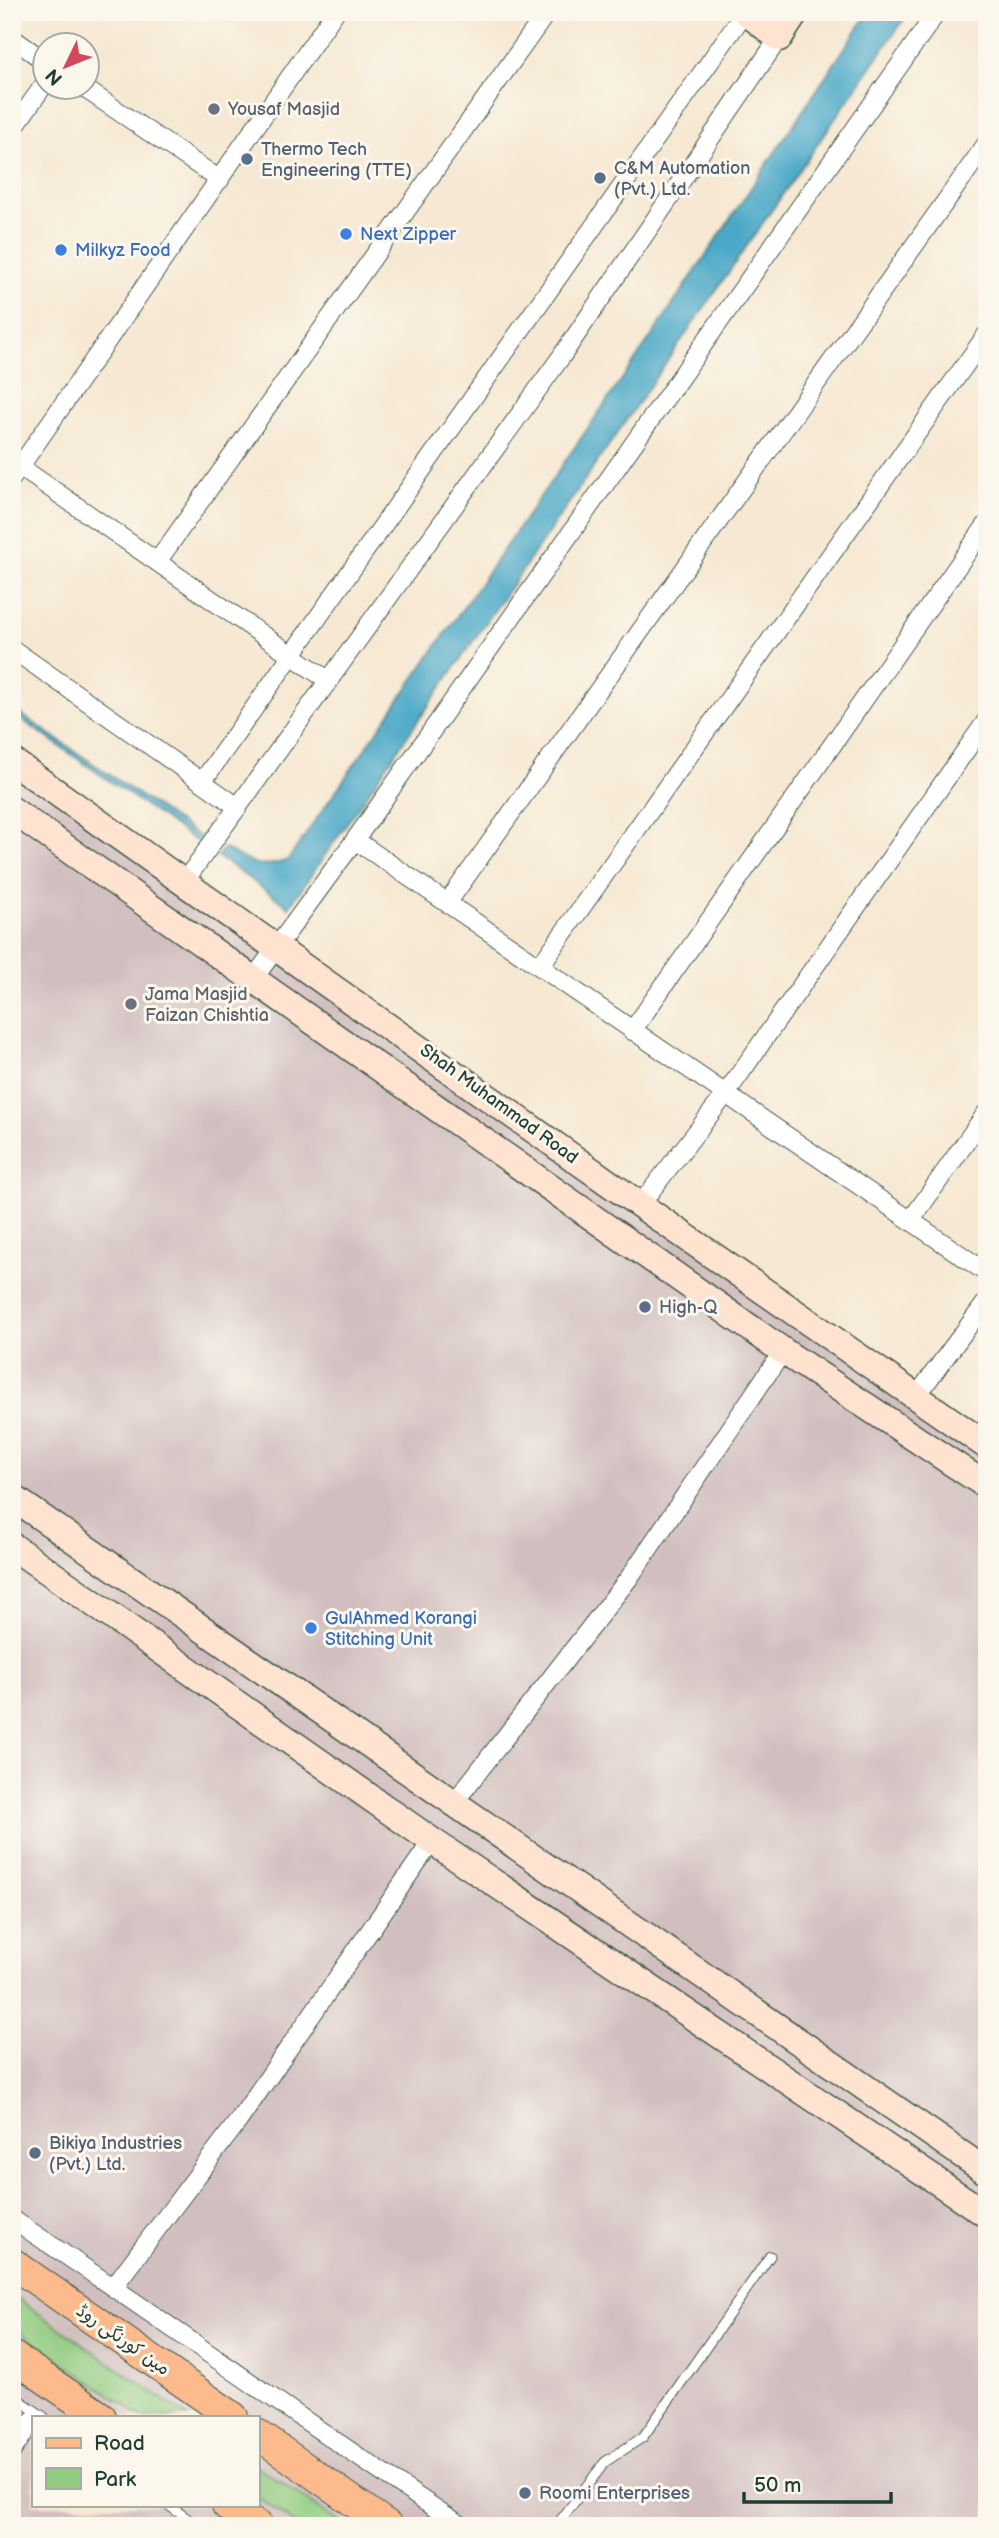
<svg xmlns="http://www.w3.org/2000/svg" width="999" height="2538" font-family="'Balsamiq Sans','Playpen Sans Arabic',sans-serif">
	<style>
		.industrial { fill: #d1bfbf; fill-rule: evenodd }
		.green { fill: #90cb7f; stroke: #58845a; stroke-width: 2 }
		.water { fill: #49a8c8; stroke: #34727e; stroke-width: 2 }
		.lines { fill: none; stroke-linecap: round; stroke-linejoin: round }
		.lane-casing { stroke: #3f574c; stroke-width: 11 }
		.street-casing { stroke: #3f574c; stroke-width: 20 }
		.secondary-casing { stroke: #3f574c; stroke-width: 29 }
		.primary-casing { stroke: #3f574c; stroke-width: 32 }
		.lane { stroke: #fff; stroke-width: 9 }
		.street { stroke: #fff; stroke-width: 18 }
		.secondary { stroke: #fee3d1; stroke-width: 26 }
		.primary { stroke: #fcba8d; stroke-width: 30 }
		.worship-dot { fill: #6b7280; stroke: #fbf7ec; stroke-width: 2.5 }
		.service-dot { fill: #5c6f8a; stroke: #fbf7ec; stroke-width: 2.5 }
		.shop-dot { fill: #3f7fe0; stroke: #fbf7ec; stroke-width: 2.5 }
		.labels { text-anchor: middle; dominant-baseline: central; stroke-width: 6; stroke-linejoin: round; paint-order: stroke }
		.worship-label { font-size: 18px; fill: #5b616d; stroke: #fbf7ec; text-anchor: start }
		.service-label { font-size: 18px; fill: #4e5e75; stroke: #fbf7ec; text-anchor: start }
		.shop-label { font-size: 18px; fill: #366cbe; stroke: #fbf7ec; text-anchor: start }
		.street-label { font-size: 18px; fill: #1f3d34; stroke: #fbf7ec }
	</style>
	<rect width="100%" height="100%" fill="#fbf7ec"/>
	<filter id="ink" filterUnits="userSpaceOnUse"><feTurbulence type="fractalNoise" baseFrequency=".0143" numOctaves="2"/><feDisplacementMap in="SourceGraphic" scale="14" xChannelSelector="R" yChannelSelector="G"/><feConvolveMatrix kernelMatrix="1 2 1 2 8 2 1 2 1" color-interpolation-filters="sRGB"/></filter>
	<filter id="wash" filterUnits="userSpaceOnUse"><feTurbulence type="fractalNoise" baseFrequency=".00686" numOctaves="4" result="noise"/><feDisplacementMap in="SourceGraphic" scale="28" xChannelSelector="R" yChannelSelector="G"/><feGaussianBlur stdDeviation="1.57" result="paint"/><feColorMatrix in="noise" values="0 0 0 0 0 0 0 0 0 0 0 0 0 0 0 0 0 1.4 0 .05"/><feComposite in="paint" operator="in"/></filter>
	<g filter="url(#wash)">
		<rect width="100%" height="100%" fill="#f6e8d2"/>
		<path class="industrial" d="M12 769 987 1445V2526H12ZM33 2417H257V2505H33Z"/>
		<path class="green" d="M12 2295 188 2417H142L12 2327Z
			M257 2466 345 2526H298L257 2497Z"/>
		<path class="water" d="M869 12H909L289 907 217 856 224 848C249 863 259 870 288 860L645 346Z
			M12 708 206 841 203 846 12 713Z"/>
	</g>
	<g filter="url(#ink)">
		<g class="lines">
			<g class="lane-casing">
				<path id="lane" d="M12 2395 44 2417
					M168 2505 198 2526
					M556 2526 605 2462 643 2437 770 2256"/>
			</g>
			<g class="street-casing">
				<path id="street" d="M12 38 46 62
					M84 88 220 180
					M12 130 46 82
					M20 467 329 681
					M12 478 335 12
					M157 562 547 12
					M12 649 238 807
					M202 782 745 12
					M355 840 987 1273
					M184 882 561 357 779 38
					M448 902 987 143
					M540 966 987 334
					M254 978 355 840 937 12
					M632 1031 987 524
					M640 1205 725 1095 987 720
					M911 1220 987 1112
					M915 1398 987 1301
					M453 1804 629 1578 783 1351
					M12 2219C163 2319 310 2427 462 2526
					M114 2286 239 2120 432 1841
					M12 2451 33 2420"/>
			</g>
			<g class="secondary-casing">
				<path id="secondary" d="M746 12 779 38 796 12
					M12 761 640 1205 987 1446
					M12 810 783 1351 987 1486
					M12 1497 987 2172
					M12 1546 432 1841 987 2215"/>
			</g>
			<g class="primary-casing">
				<path id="primary" d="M12 2263 233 2417
					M12 2356 101 2417
					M257 2434 388 2526
					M227 2505 258 2526"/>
			</g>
			<use href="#lane" class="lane"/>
			<use href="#street" class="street"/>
			<use href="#secondary" class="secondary"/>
			<use href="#primary" class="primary"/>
		</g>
	</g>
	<g class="worship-dot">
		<circle cx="214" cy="109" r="7"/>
		<circle cx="131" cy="1004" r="7"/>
	</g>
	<g class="service-dot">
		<circle cx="247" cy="159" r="7"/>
		<circle cx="600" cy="178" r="7"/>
		<circle cx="645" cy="1307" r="7"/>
		<circle cx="35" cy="2153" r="7"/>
		<circle cx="525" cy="2493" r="7"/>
	</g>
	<g class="shop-dot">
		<circle cx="346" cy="234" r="7"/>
		<circle cx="61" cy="250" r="7"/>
		<circle cx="311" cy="1628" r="7"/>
	</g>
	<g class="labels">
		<g class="worship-label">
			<text x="228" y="109">Yousaf Masjid</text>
			<text x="145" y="994">Jama Masjid<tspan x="145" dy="21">Faizan Chishtia</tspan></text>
		</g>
		<g class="service-label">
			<text x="261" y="149">Thermo Tech<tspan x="261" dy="21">Engineering (TTE)</tspan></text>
			<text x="614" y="168">C&amp;M Automation<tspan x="614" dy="21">(Pvt.) Ltd.</tspan></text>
			<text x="659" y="1307">High-Q</text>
			<text x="49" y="2143">Bikiya Industries<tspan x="49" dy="21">(Pvt.) Ltd.</tspan></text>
			<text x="539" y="2493">Roomi Enterprises</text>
		</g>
		<g class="shop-label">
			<text x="360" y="234">Next Zipper</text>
			<text x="75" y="250">Milkyz Food</text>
			<text x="325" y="1618">GulAhmed Korangi<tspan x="325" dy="21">Stitching Unit</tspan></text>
		</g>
		<g class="street-label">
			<text transform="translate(499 1104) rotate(36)">Shah Muhammad Road</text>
			<text transform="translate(123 2340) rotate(35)">مین کورنگی روڈ</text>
		</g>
	</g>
	<rect width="999" height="2538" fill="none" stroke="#fbf7ec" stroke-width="42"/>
	<rect x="32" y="2416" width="228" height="91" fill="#fbf7ec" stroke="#a3ada2" stroke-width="2"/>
	<rect x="46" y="2438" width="35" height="10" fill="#fcba8d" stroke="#a3ada2" stroke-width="2"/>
	<text x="94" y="2450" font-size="21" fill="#1f3d34">Road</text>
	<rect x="46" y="2468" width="35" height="21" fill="#90cb7f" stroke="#a3ada2" stroke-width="2"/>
	<text x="94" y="2486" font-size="21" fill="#1f3d34">Park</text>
	<g transform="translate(66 66) rotate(227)"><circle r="33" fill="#fbf7ec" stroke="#a3ada2" stroke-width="2"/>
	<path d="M0-5L12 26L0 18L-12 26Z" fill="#d1495b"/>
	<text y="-10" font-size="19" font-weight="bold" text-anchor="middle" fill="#1f3d34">N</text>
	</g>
	<path d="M744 2492v10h147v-10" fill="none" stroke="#1f3d34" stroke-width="3.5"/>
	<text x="754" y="2492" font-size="21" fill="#1f3d34" stroke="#fbf7ec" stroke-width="5" paint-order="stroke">50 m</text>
</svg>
